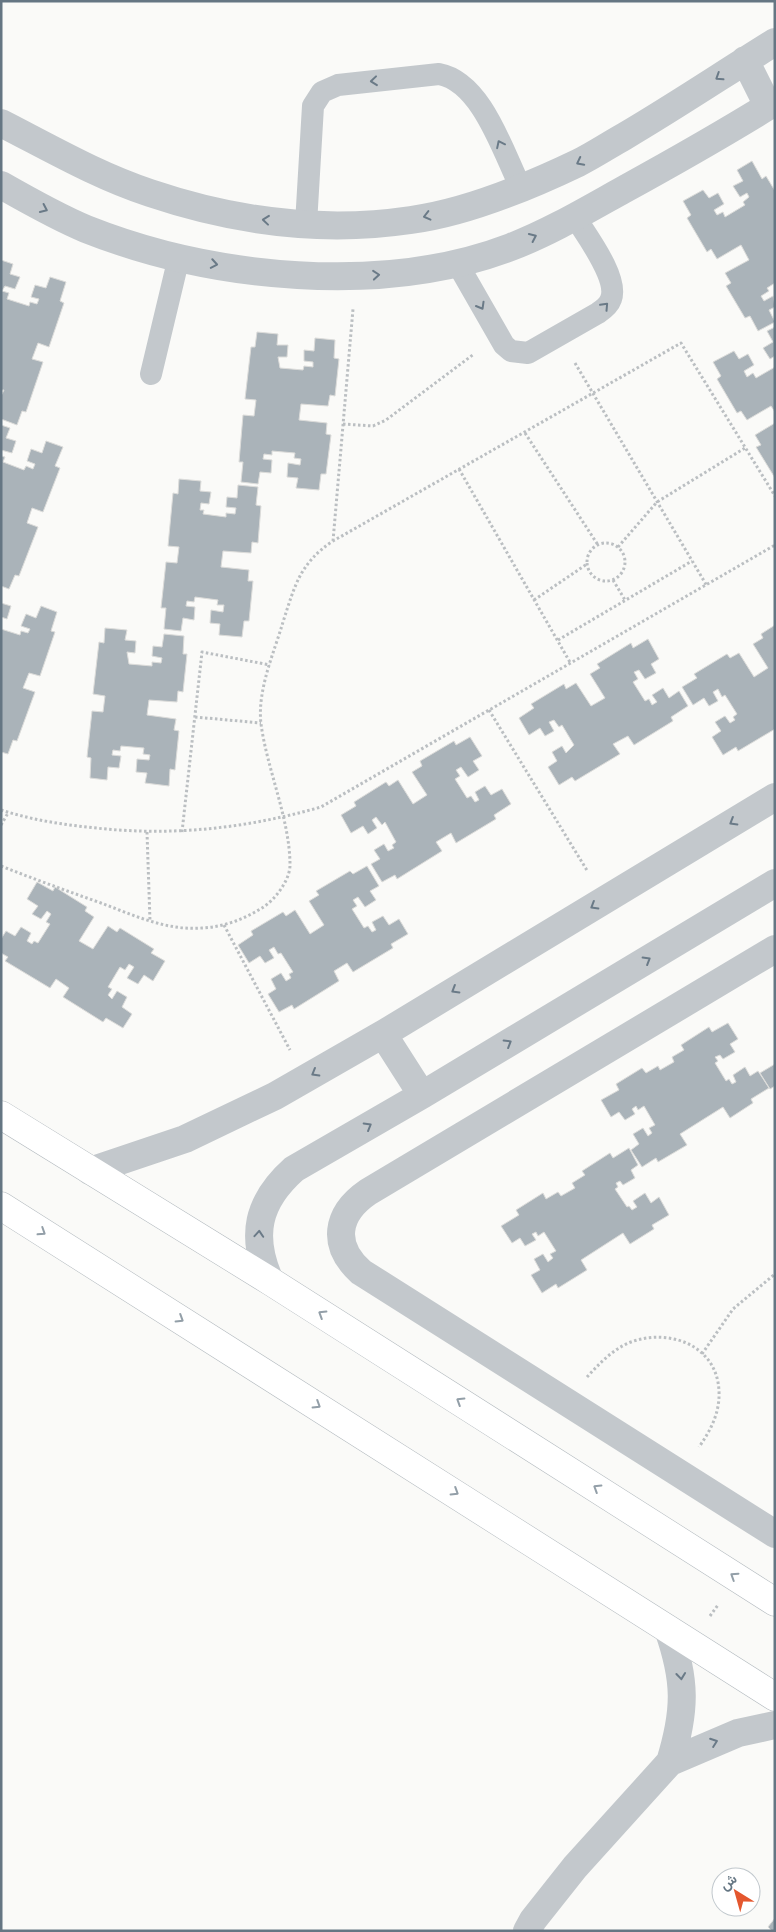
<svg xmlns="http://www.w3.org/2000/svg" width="776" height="1932" font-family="Raleway,Vazirmatn,sans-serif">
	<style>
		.building { fill: #aab3b9; stroke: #dcdcda }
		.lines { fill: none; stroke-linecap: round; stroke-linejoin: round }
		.secondary-casing { stroke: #b3babf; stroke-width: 29 }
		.path { stroke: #bbbfc2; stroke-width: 3; stroke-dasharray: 2.5 2.5; stroke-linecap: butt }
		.lane { stroke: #c3c8cc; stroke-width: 22 }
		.street { stroke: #c3c8cc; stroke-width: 28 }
		.secondary { stroke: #fff; stroke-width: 28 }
		.oneway { stroke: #6a7a87 }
		.oneway2 { stroke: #939fa8 }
	</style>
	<rect width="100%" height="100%" fill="#fafaf8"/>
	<path class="building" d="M752 161 762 179 766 176 775 191V283L767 288 769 291 761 296 764 301 773 296 775 307 769 310 775 322 758 331 750 316 745 318 726 286 731 283 725 273 749 260 741 245 717 259 711 249 707 252 687 218 691 215 683 201 703 190 709 198 718 193 724 204 714 210 717 215 723 212 725 217 745 205 743 202 749 197 747 193 740 197 733 186 743 181 737 170Z
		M1 260 13 264 10 274 20 277 15 289 5 286 2 291 9 293 7 299 29 306 30 302 37 304 39 299 31 297 35 285 46 288 50 277 66 282 60 301 64 303 49 347 38 343 32 359 43 362 26 412 22 411 17 425 1 419V396L4 390H1Z
		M775 327V356L770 359 763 348 773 342 767 331Z
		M257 332 278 334 277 345H288L287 357H278L280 368 303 370 304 366 313 367V362L304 361V350L314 351 315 338 335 340 334 358 339 359 335 396 330 395 328 406 301 404 299 420 327 423 326 434 331 435 326 474H321L319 490 296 488 298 478 287 477 288 463 300 465 301 459 294 458 295 453 272 451V455L264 454 263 459 272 460 271 473 260 472 258 484 241 482 243 462H239L243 415 254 416 256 400 245 399 251 347H255Z
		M734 351 739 359 748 354 754 365 744 371 747 377 753 373 756 378 775 367V412L771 406 747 420 741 411 737 413 717 379 721 376 713 362Z
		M775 423V478L756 447 761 445 755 435Z
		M1 425 10 428 6 438 16 441 12 453 1 450Z
		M46 441 63 447 55 466 60 468 43 512 32 508 27 523 38 527 19 576 15 575 9 589 1 586V456L5 457 3 462 24 470 26 466 33 469 35 464 27 461 31 449 42 453Z
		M179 479 201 481 200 491 211 492 209 504 201 503 200 510H204L203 514 226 517V513L235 514 236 508 226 507 227 497 237 498 238 485 258 487 256 505 261 506 258 543 252 542 251 553 223 551 221 567 249 570 248 581H253L249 621H244L242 637 219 635 220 624 210 623 211 610 223 612 224 605H217L218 600 195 597 194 602 187 601 186 606 195 607 194 620 183 618 181 631 164 629 166 608H161L166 562 177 563 179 547 168 546 173 493 178 494Z
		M1 603 11 606 7 619 1 617Z
		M41 606 57 612 51 631 55 632 40 676 29 673 23 688 35 692 17 741 13 740 8 754 1 752V629L20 635 21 631 28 633 30 629 21 626 26 614 36 618Z
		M775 625V729L738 751 736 747 723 755 712 737 721 731 715 722 725 716 730 723 735 720 733 717 737 714 725 695 722 697 718 689 713 692 718 701 709 706 704 698 693 705 682 687 697 678 694 674 727 654 730 658 739 653 754 677 768 668 753 644 763 638 761 634Z
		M105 628 127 630 125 640 136 641 135 653 127 652 129 664 152 666V662L161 663 162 658 152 656 153 646 162 647 164 634 184 636 183 654H187L183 692 178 691 177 702 149 700 147 715 176 719 174 730 179 731 175 770 170 769 169 786 145 783 147 773 136 772 137 759 149 760 150 755 143 754 144 748 121 746 120 751 113 750 112 755 121 756 119 768 108 767 107 780 90 778 91 758 87 757 92 711 103 712 105 696 93 694 99 642 104 643Z
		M648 639 659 659 651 664 656 673 645 679 639 670 634 672 638 679 633 682 645 701 649 699 652 705 657 702 652 695 663 688 669 698 679 691 688 706 671 717 673 721 634 745 628 736 613 744 620 754 575 781 572 777 559 785 548 767 557 761 552 752 562 746 566 753 574 745 562 725 559 727 554 720 549 722 554 731 545 736 540 728 529 735 519 718 534 708 531 704 564 684 566 689 576 683 591 706 605 698 590 674 600 668 597 664 631 643 633 648Z
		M470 737 482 756 473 761 479 770 468 777 461 767 456 770 460 776 455 779 467 798 471 796 475 802 479 800 475 792 485 786 491 795 502 789 511 804 494 815 496 819 456 843 451 833 436 842 442 851 397 879 395 875 382 882 371 864 380 859 374 850 384 844 388 851 394 848 392 845 396 842 385 822 382 825 376 817 372 820 377 828 368 834 363 826 351 833 341 815 356 806 354 802 386 782 389 786 398 780 413 804 427 795 412 772 422 766 420 761 454 741 456 745Z
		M367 866 379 886 370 891 376 900 365 907 358 897 353 900 357 906 352 909 364 928 368 926 372 932 376 930 372 922 383 916 389 925 399 919 408 934 391 944 393 948 353 972 347 963 334 971 339 981 294 1009 292 1005 279 1012 268 994 276 989 271 979 281 973 286 981 291 978 289 974 293 972 281 953 278 954 274 947 269 950 274 958 265 963 260 956 249 963 238 945 253 935 251 931 283 912 286 916 295 910 310 934 324 925 309 901 319 895 316 891 350 871 353 874Z
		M37 882 53 891 55 887 87 907 85 911 94 917 79 941 93 949 108 926 117 932 120 928 154 949 151 953 165 961 153 981 144 975 138 984 127 978 134 967 129 964 125 970 120 967 108 987 112 989 108 995 112 999 117 991 127 997 122 1007 132 1014 123 1028 106 1018 103 1022 63 997 69 988 56 979 50 988 5 961 8 957 1 953V939L6 931 15 936 21 927 31 933 27 941 32 944 34 941 38 943 50 924 46 922 51 914 47 911 41 919 32 914 38 906 27 899Z
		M728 1023 738 1039 730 1044 735 1052 723 1059 720 1055 715 1057 718 1061 715 1063 726 1081 729 1079 732 1084 736 1082 733 1075 745 1067 750 1076 758 1071 769 1088 751 1099 753 1103 730 1118 723 1107 680 1134 687 1145 658 1162 656 1158 642 1167 631 1150 639 1144 633 1134 643 1128 648 1136 652 1133 649 1128 655 1125 644 1106 638 1110 636 1106 632 1109 635 1114 625 1120 619 1112 611 1117 601 1100 619 1090 616 1084 642 1068 646 1073 658 1066 660 1070 674 1062 672 1057 684 1050 681 1045 709 1027 712 1032Z
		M775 1064V1086L770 1089 760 1073Z
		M629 1148 638 1165 631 1170 635 1178 623 1185 620 1181 616 1183 618 1187 615 1189 627 1207 629 1206 632 1210 637 1207 633 1201 645 1193 651 1203 659 1197 669 1215 652 1225 654 1229 630 1244 623 1233 581 1260 587 1270 558 1288 556 1284 542 1293 531 1275 540 1270 534 1259 543 1254 548 1262 553 1258 550 1254 556 1251 544 1232 538 1236 536 1232 532 1234 536 1240 525 1246 520 1238 512 1243 501 1226 519 1215 516 1210 543 1193 546 1199 558 1192 561 1196 575 1188 572 1183 585 1175 582 1171 610 1153 613 1158Z
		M775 1918V1931H772L768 1927Z"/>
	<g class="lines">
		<g class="secondary-casing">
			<path id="secondary" d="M1 1115 270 1281 775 1602
				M1 1206 775 1697"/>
		</g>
		<path class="path" d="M575 363 707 586
			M343 424 373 426 386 420 474 354
			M525 433 598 545
			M459 469 571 664
			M333 541 353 309
			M587 562a19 19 0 1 1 38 0a19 19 0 1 1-38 0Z
			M618 547 657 502 745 448
			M613 580 625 600
			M534 600 587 564
			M558 640 692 561
			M489 710 588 872
			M195 717 261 723
			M1 810C29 819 58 824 87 827 168 837 244 829 321 807L775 545
			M1 825 8 813
			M147 832 150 921
			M182 832 202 652 270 665
			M1 866C34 879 67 891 101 903 133 915 167 931 202 928 224 927 244 919 262 908 275 900 290 880 290 865 290 820 267 769 261 724 257 690 274 653 283 622 295 585 300 563 333 541L681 343 775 496
			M224 925 290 1050
			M702 1354 733 1309 775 1274
			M587 1377C600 1363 613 1349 631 1342 669 1328 717 1345 719 1391 720 1412 711 1430 699 1447
			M710 1616 718 1605"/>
		<path class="lane" d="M306 224 313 106 322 92 338 85 439 74C482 82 503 152 521 188
			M457 263 504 345 511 351 528 353 598 313C604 309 609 305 611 299 619 278 586 235 575 217
			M151 374 179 257"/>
		<path class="street" d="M745 60 768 106
			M1 123C50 148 98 176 150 193 233 221 323 233 411 220 464 213 530 186 578 163 594 155 609 145 625 136 676 106 725 73 775 42
			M1 185C29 201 57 217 86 229 212 279 383 296 511 247 550 232 587 210 623 190 674 162 725 133 775 102
			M775 949 368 1192C336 1214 331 1245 361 1272L775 1534
			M383 1034 422 1095
			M90 1171 185 1139 275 1096 383 1034 775 797
			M270 1281C250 1236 257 1202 294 1169L422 1095 775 883
			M668 1629C686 1680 686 1710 670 1762
			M527 1931 533 1920 575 1867 670 1762 738 1733 775 1725"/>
		<use href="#secondary" class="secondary"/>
	</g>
	<defs><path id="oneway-chevron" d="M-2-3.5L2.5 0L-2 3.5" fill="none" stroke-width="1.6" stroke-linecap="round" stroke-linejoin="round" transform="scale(1.25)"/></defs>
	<g class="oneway">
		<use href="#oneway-chevron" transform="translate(719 77) rotate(147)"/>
		<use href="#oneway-chevron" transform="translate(374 81) rotate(174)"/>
		<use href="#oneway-chevron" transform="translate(500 144) rotate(-116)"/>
		<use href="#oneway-chevron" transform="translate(580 162) rotate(153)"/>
		<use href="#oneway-chevron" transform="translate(44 209) rotate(25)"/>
		<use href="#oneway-chevron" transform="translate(427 216) rotate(166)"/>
		<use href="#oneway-chevron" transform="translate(266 220) rotate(-174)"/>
		<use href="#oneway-chevron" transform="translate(533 237) rotate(-25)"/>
		<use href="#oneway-chevron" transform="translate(214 264) rotate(10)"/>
		<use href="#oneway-chevron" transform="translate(376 275) rotate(-5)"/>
		<use href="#oneway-chevron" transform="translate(481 306) rotate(60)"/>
		<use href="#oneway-chevron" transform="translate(605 306) rotate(-47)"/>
		<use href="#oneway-chevron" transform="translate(733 822) rotate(149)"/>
		<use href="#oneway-chevron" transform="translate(594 906) rotate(149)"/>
		<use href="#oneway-chevron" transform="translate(647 960) rotate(-31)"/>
		<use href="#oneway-chevron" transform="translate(455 990) rotate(149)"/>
		<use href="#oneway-chevron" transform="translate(508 1043) rotate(-31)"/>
		<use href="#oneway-chevron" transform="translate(315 1073) rotate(150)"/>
		<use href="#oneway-chevron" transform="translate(368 1126) rotate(-30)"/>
		<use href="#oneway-chevron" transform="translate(259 1234) rotate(-86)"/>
		<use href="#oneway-chevron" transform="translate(681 1676) rotate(84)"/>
		<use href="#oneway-chevron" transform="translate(714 1742) rotate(-20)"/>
	</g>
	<g class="oneway2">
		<use href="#oneway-chevron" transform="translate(42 1232) rotate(33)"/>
		<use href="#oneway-chevron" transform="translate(322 1314) rotate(-148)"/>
		<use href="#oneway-chevron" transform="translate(180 1319) rotate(32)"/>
		<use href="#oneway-chevron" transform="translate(460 1401) rotate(-148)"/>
		<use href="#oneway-chevron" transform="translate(317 1405) rotate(32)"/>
		<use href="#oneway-chevron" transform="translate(597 1488) rotate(-148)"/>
		<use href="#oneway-chevron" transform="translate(455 1492) rotate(32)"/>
		<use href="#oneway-chevron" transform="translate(734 1576) rotate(-147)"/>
	</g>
	<rect width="776" height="1932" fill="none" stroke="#657683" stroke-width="5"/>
	<g transform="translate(736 1892) rotate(323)"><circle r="24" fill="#ffffff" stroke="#c1c8cd"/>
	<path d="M0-4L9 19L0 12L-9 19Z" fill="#e4572e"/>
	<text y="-8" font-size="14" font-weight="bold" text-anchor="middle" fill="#657683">ش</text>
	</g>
</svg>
